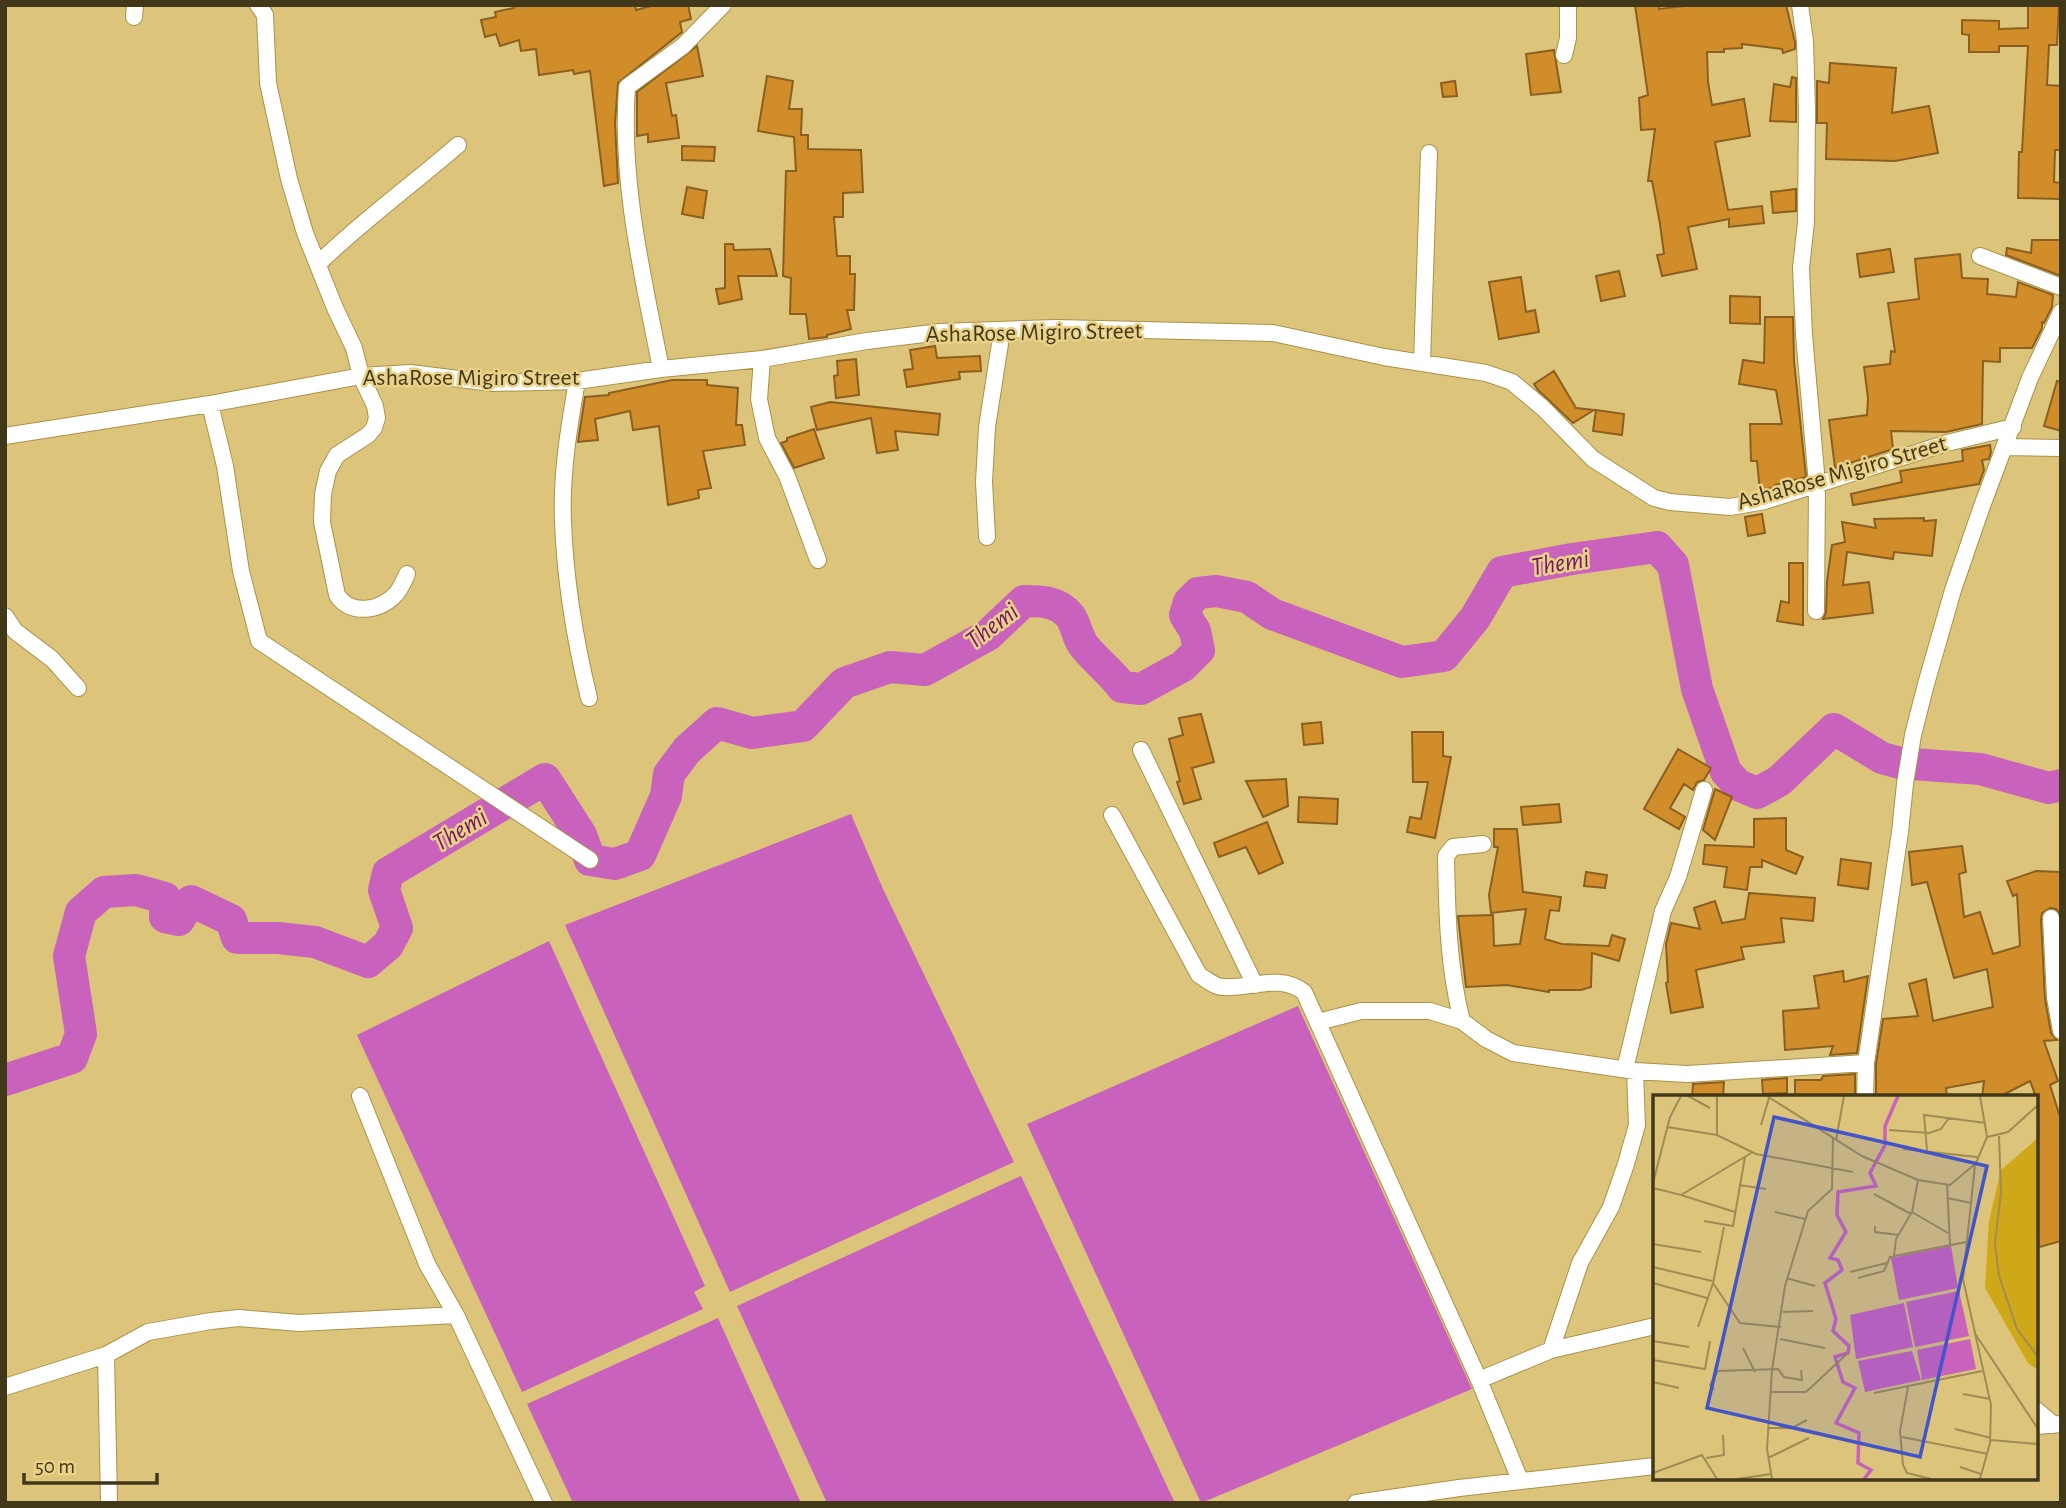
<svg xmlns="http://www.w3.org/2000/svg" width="2066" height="1508" font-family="'Alegreya Sans',sans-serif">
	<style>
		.water { fill: #c862bc }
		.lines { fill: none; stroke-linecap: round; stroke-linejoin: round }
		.river { stroke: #c862bc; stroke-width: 32 }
		.building { fill: #d08d2a; stroke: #8b5f1f; stroke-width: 2 }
		.street-casing { stroke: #aa924a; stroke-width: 18 }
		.street { stroke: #fff; stroke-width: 16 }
		.labels { text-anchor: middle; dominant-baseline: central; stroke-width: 5; stroke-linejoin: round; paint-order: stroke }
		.street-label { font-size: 24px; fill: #413819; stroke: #e9d187 }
		.water-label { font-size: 26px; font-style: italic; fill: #73156b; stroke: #e9d187 }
		.inset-river { fill: none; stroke: #c862bc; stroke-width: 3.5 }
		.inset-road { fill: none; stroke: #9e8c54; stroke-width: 2 }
		.view { fill: #4254c8; fill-opacity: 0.15; stroke: #4254c8; stroke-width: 3.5 }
		.inset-edge { fill: none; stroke: #413819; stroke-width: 3.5 }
	</style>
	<rect width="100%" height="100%" fill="#dcc47b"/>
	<path class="water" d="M851 814 883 889 1014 1162 730 1292 565 925Z
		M549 941 705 1286 694 1292 703 1309 522 1392 357 1035Z
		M1298 1006 1472 1389 1201 1503 1027 1124Z
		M1021 1176 1175 1503H827L737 1306Z
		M718 1318 801 1503H573L527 1404Z"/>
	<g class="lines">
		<path class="river" d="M5 1080 72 1058 81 1034 69 956 81 912 104 892 136 890 165 898V917L179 920 191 901 231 920 237 938H278L315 942 368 962 388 945 397 928 384 890 388 873 545 779 581 835 590 860 615 864 640 855 666 796 669 774 687 750 717 723 752 733 803 726 844 683 890 667 925 670 988 635 1024 601C1040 601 1058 601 1070 616 1076 624 1077 637 1084 646 1096 661 1111 672 1122 687L1141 689 1183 666 1199 650 1195 631 1185 615 1189 602 1198 593 1216 591 1247 597 1272 614 1402 662 1444 656 1475 618 1502 572 1572 559 1657 547 1673 565 1697 689 1726 772 1738 785 1757 793 1779 781 1834 729 1882 758 1900 763 1980 769 2049 788 2061 785"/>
	</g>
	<path class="building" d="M514 5H635L636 10 655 5H688L691 19 680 22 682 32 618 83 615 123 618 183 604 186 590 71 574 74 573 70 539 75 536 49 521 51 519 40 500 46 496 34 485 37 481 20 496 17 495 12 514 8Z
		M1635 5H1659V9L1693 5H1786L1795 42V49L1783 53 1782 49 1742 44V48L1724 49V52H1707L1708 82 1712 105 1744 99 1750 136 1715 142 1728 210 1762 206 1764 223 1729 227V219L1688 227 1697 269 1662 276 1657 255 1664 254 1660 224 1652 181H1648L1655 129 1641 130 1639 98 1648 95Z
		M2028 5H2059L2057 45H2049L2047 85 2061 86V150H2055L2054 182 2061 183V199L2018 198 2019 152H2022L2028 46H1999V52H1969V35L1962 34V20L1999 21V29L2028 28Z
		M697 46 703 76 666 83 672 116 676 115 679 138 648 142V134L637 136V92Z
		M1554 50 1561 92 1531 95 1526 54Z
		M1830 63 1896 68 1892 113 1929 106 1938 153 1895 161 1826 159 1827 123H1817V81L1829 83Z
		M767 76 793 81 789 109H802L801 135H808V149L861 150 863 192 843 193V217H834L837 256H850V274H855L854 310H847L851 329 827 335V337L809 339 806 314H790L791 278 783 276 786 171H796L794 137 758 131Z
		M1792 77 1796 78V122L1770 121 1774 84 1790 87Z
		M1455 81 1457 96 1443 97 1441 83Z
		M682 146 715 147 714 161 682 160Z
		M687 187 707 191 703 218 682 214Z
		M1796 189V211L1773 213 1771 192Z
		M2032 240H2061V276L2006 255 2007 248 2031 253Z
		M725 244H733L734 250 770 249 777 276H738L742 299 719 304 716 289 725 288Z
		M1890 249 1894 272 1860 277 1857 254Z
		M1960 254 1962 278 1988 279 1987 294 2016 297 2018 282 2053 295 2052 307 2044 323 2042 322V328L2032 348H2000V362L1983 361 1982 424 1946 432 1891 431 1893 449 1835 468 1829 420 1867 415 1868 398 1864 367 1890 364 1891 351 1895 352 1888 303 1919 299 1915 259Z
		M1619 271 1625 296 1601 301 1596 276Z
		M1521 277 1526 312 1535 310 1539 332 1499 339 1489 282Z
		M1730 296 1760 297V324L1730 323Z
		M1765 317H1793L1794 361 1806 477 1775 485V487L1760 491 1757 461H1751L1750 424H1782L1776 390 1739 384 1743 360 1764 363Z
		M935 346 937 358 980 356 981 371 959 372 960 379 907 387 904 370 913 369 910 350Z
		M856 359 859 395 836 398 834 376 838 375 837 361Z
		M1554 371 1576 408 1594 410 1573 423 1538 390 1534 384Z
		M672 380H707V385L738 388 736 425H742L745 445 703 451 711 488 698 490 699 498 668 505 659 426 633 430 630 411 595 419 598 440 578 442 585 397 609 395V393Z
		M2057 381 2061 382V431L2044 426Z
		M830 402 940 414 938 435 895 431 898 450 877 453 871 418 817 430 811 407Z
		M1596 410 1624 414 1622 435 1593 431Z
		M814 429 824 458 794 468 781 443 787 441V438Z
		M1990 445 1991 452 1989 459 1982 460 1984 470 1979 484 1853 505 1851 494 1902 482 1900 471 1963 461 1962 450Z
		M1762 514 1765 533 1748 536 1745 517Z
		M1924 518V521L1936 520 1932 556 1894 552 1893 559 1847 552 1843 585 1869 582 1873 613 1823 619 1826 612 1827 581 1832 545 1845 542 1842 522 1876 528 1874 519Z
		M1789 563H1803V625L1777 621 1781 601 1789 603Z
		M1201 714 1214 762 1192 768 1201 799 1184 804 1177 782 1180 781 1169 739 1183 735 1179 718Z
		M1321 722 1323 743 1304 745 1302 724Z
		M1412 732H1443V756L1451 757 1435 838 1407 832 1410 817 1421 819 1428 782H1413Z
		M1678 749 1711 768 1704 780 1697 782 1693 790 1684 784 1670 808 1685 817 1679 829 1644 809Z
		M1286 779 1288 806 1263 817 1246 781Z
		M1715 789 1732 797 1715 840 1703 830Z
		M1299 797 1338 799 1337 824 1298 822Z
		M1559 804 1561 822 1523 825 1521 807Z
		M1786 818V850L1803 857 1796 874 1762 860V867H1750L1747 890 1724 887 1727 867 1703 864 1705 845 1754 847V819Z
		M1267 822 1283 863 1259 874 1246 847 1219 857 1214 843Z
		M1494 829H1517L1523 892 1561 897 1559 911 1550 910 1545 939 1562 944 1609 946 1612 935 1625 939 1619 961 1592 953 1591 987 1581 990H1549V992L1507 985 1466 987 1458 916 1493 915 1494 946 1520 944 1526 909 1491 913 1489 895 1498 847H1494Z
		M1962 846 1966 872 1959 874 1964 917 1980 912 1993 954 2020 946 2017 894 2013 896 2007 881 2036 871 2061 872V915L2056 909 2050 908 2042 913 2041 919 2045 999 2051 1033 2057 1040 2044 1041 2058 1081 2050 1085 2061 1120V1241L2036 1248V1134L2039 1135 2036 1097 2030 1081 1999 1097H1982L1984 1081 1946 1088 1947 1097H1877L1876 1093V1064L1883 1019 1918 1016 1909 984 1926 979 1933 1021 1993 1007 1987 969 1954 978 1927 882 1912 885 1909 852Z
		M1841 859 1871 863 1868 889 1838 885Z
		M1586 872 1607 875 1605 888 1584 886Z
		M1749 893 1815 898 1813 921 1781 918 1784 942 1741 947 1744 959 1696 970 1703 1007 1671 1013 1666 983 1668 982 1666 944 1671 923 1700 929 1694 908 1715 901 1722 923 1745 919Z
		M1843 971 1844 982 1868 976 1857 1053 1830 1055 1833 1046 1785 1050 1783 1011 1819 1008 1814 976Z
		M1855 1074V1094L1795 1097V1080H1821L1823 1076Z
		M1787 1078V1093L1763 1094 1762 1080Z
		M1724 1082 1723 1097H1692L1693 1084Z"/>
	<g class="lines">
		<g class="street-casing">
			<path id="street" d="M258 5 265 15 268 83 289 179 305 233 335 308 354 348 361 376 375 406 377 418 374 428 368 435 337 455 328 471 323 494 322 522 337 595C350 616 380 611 396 594 400 589 404 581 407 574
				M1800 5 1805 41 1807 111 1806 222 1801 268 1804 335 1817 484 1816 611
				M134 17 135 5
				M1564 55 1568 38V5
				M1980 256 2061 287
				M319 263C362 221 412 185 458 145
				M762 359 759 399 767 438 787 476 818 560
				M1422 362 1429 153
				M661 369C643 277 620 182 627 87L683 46 723 5
				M577 381C569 427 561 474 563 521 565 580 575 640 589 698
				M210 404 225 466 241 571 259 641 590 860
				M5 436 210 404 361 376 410 373 492 383 577 381 661 369 762 359 867 341 940 332 1056 328 1273 333 1384 357 1486 373 1512 382 1543 408 1593 459 1654 498 1670 502 1730 507 1765 501 1947 443 2013 427
				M2006 447 2061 448
				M987 537 984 482 987 427 1002 331
				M5 616 15 631 52 659 78 688
				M1141 750 1255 985
				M1112 815 1199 975C1206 979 1215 987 1223 987 1251 989 1279 973 1304 992L1479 1380 1520 1480
				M2051 918 2055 997 2061 1031
				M1462 1021C1448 967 1447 912 1446 856L1453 847 1483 844
				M1318 1022 1361 1011H1430L1462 1021 1486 1039 1513 1053 1635 1071 1687 1074 1866 1063
				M1625 1069 1663 911 1678 877 1704 790
				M360 1096 427 1264 456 1315 544 1503
				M1865 1097 1866 1063 1900 832 1905 784 1913 735 1926 684 1953 590 1982 506 2030 378 2061 312
				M1551 1350 1580 1263 1611 1207 1626 1164 1637 1125 1635 1071
				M106 1355 109 1503
				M1479 1380 1551 1350 1655 1326
				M5 1387 106 1355 148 1332 211 1321 239 1318 299 1323 456 1315
				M2036 1410 2054 1425
				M2036 1426 2061 1424
				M1356 1503 1459 1488 1655 1466"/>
		</g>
		<use href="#street" class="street"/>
	</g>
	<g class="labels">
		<g class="street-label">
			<text transform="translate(1034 333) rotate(-1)">AshaRose Migiro Street</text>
			<text x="471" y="378">AshaRose Migiro Street</text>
			<text transform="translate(1842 473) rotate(-16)">AshaRose Migiro Street</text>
		</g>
		<g class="water-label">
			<text transform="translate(1560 563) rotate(-9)">Themi</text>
			<text transform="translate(992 626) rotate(-37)">Themi</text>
			<text transform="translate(460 830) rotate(-31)">Themi</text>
		</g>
	</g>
	<g transform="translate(1653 1095)">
		<rect width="385" height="385" fill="#dcc47b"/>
		<path d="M385 43V275L375 268 332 193 336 126 348 75Z" fill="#cea819"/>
		<path d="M298 151 305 193 246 205 238 163ZM306 196 316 241 262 252 253 207ZM251 208 260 252 203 264 197 220ZM317 244 323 274 269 285 264 255ZM259 256 268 285 212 297 205 266Z" fill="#c862bc"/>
		<path class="inset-river" d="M211 384 218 375 205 368 206 338 183 328 202 293 190 287 182 262 195 258 196 251 180 236 183 224 172 188 189 175 185 165 177 163 193 137 184 120 185 97 223 91 217 78 232 50V31L245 1"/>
		<path class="inset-road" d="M35 1 57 13M114 1 209 61 265 85 297 90 321 70M327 1 334 42M108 30 116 3M14 32 64 40 103 59 200 77M236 35 276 38 288 34 296 23M64 40V1M346 41 348 97 342 148 346 181 364 234 385 262M183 45 191 1M250 54 324 62M274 55 271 20 333 28M0 88 17 22 28 1M86 90 113 94M294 90 297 149M0 93 28 100 100 57M221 99 258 119M28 100 82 117M294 103 318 108M122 117 152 124M259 117 295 138M51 126 80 131 92 62M222 131V137L246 140M71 132 60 188 87 228 128 232M0 149 48 157M241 161 243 144 259 117 265 85M0 172 59 186M197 177 234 168M133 183 162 191M205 183 231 176 237 162 313 147M0 188 54 203M130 217 160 216M45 232 60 188M321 237 385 334M127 244 172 253M0 246 36 252M90 253 102 277M0 265 52 274 57 246M0 287 26 293M255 292 247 336 250 370 254 378 278 384M61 295 57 290 65 276 125 274 131 282 149 285 148 275M118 297H153L195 258M221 298 329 276M310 299 337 304M115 333H139L154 325M302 334 338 343M249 342 335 359M338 345 385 349M53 363 71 360 70 340M115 363 156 343M307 372 328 379M0 378 49 360 64 384M84 384 118 379M119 384 114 354 119 275 132 191 155 116 179 94 180 43M327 384 337 348 338 310 310 184 322 70 334 42 355 37 385 10"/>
		<path class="view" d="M121 22 334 71 267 362 54 313Z"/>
		<rect width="385" height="385" class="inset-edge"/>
	</g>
	<rect width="2066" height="1508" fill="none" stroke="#413819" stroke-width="14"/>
	<path d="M24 1473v10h133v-10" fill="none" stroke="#413819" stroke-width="3.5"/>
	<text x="35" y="1473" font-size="21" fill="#413819" stroke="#e9d187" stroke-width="5" paint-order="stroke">50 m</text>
</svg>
